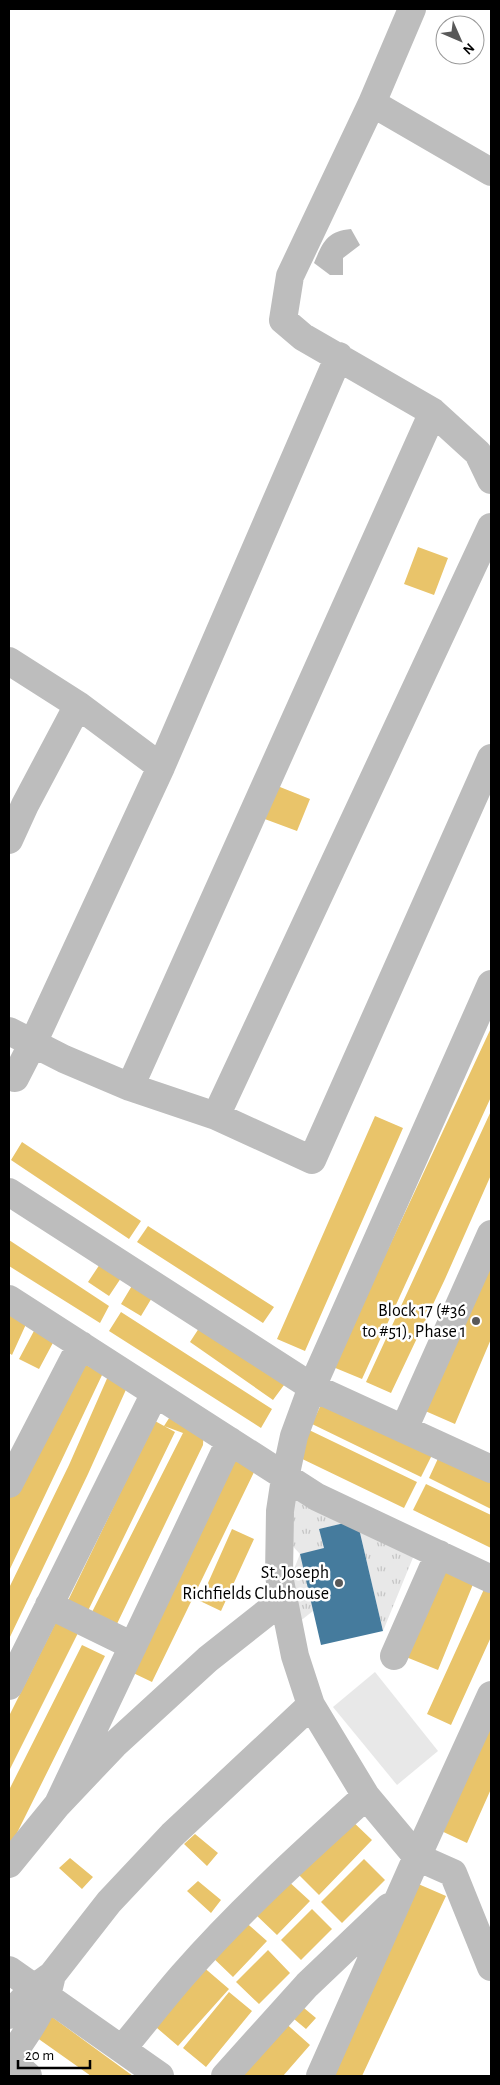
<svg xmlns="http://www.w3.org/2000/svg" width="500" height="2085" font-family="'Alegreya Sans',sans-serif">
	<style>
		.green { fill: #e8e8e8 }
		.park { fill: url(#park-tufts) }
		.water { fill: #bababa }
		.homes { fill: #e9c46a }
		.public { fill: #457b9d }
		.lines { fill: none; stroke-linecap: round; stroke-linejoin: round }
		.minor { stroke: #bdbdbd; stroke-width: 28 }
		.poi-dot { fill: #595959; stroke: #fff; stroke-width: 2 }
		.labels { text-anchor: middle; dominant-baseline: central; stroke-width: 5; stroke-linejoin: round; paint-order: stroke }
		.poi-label { font-size: 18px; fill: #000; stroke: #fff; text-anchor: end }
	</style>
	<defs>
		<pattern id="park-tufts" width="24" height="20" patternUnits="userSpaceOnUse" patternTransform="scale(1.25)"><rect width="24" height="20" fill="#e8e8e8"/><path d="M3 7l-1-3M5 7V3M7 7l1-3M15 17l-1-3M17 17v-4M19 17l1-3" fill="none" stroke="#c5c5c5"/></pattern>
	</defs>
	<rect width="100%" height="100%" fill="#fff"/>
	<path class="green" d="M375 1672 438 1751 397 1785 333 1707Z"/>
	<path class="park" d="M293 1479 421 1538 383 1631 357 1520 320 1529 324 1548 313 1611 299 1622 292 1574 300 1554 287 1540Z"/>
	<path class="water" d="M351 229 360 245 343 258V275H330L314 263C323 242 327 231 351 229Z"/>
	<path class="homes" d="M418 547 448 558 434 595 404 584Z
		M275 785 310 799 297 831 262 818Z
		M491 1028V1097L362 1379 333 1367Z
		M491 1111V1175L445 1279 391 1393 366 1382Z
		M375 1116 403 1128 305 1351 277 1339Z
		M22 1142 141 1221 129 1239 11 1160Z
		M148 1226 274 1307 263 1323 137 1242Z
		M9 1240 109 1306 100 1323 9 1266Z
		M491 1253V1339L455 1424 423 1410Z
		M102 1261 123 1275 109 1296 88 1282Z
		M133 1284 153 1296 141 1316 121 1304Z
		M121 1312 272 1409 261 1428 109 1331Z
		M9 1313 27 1322 12 1355 9 1353Z
		M203 1322 287 1381 273 1400 190 1342Z
		M35 1329 55 1339 39 1369 19 1359Z
		M75 1360 103 1373 9 1571V1499Z
		M109 1374 129 1383 88 1474 9 1639V1588L69 1465Z
		M324 1398 434 1451 421 1477 312 1424Z
		M173 1412 204 1427 203 1445 115 1628 91 1614 183 1433 164 1426Z
		M155 1421 175 1432 84 1619 64 1609Z
		M307 1429 417 1482 404 1508 294 1455Z
		M441 1452 491 1477V1509L429 1478Z
		M234 1454 258 1464 152 1682 129 1671Z
		M426 1484 491 1515V1548L413 1510Z
		M232 1529 254 1539 221 1611 200 1601Z
		M444 1564 476 1577 438 1670 406 1657Z
		M485 1587 491 1590V1637L451 1725 427 1714Z
		M56 1622 78 1633 9 1771V1716Z
		M82 1645 105 1656 9 1849V1790Z
		M491 1708V1789L467 1843 435 1828Z
		M348 1817 372 1840 319 1895 295 1871Z
		M195 1834 218 1853 207 1866 184 1844Z
		M70 1858 93 1877 82 1889 59 1868Z
		M364 1859 385 1880 342 1923 321 1902Z
		M287 1880 310 1901 277 1935 254 1913Z
		M198 1881 221 1900 211 1913 187 1891Z
		M416 1883 446 1896 362 2076H326Z
		M312 1909 332 1929 301 1960 281 1940Z
		M242 1919 267 1941 233 1977 209 1954Z
		M268 1950 290 1973 259 2004 236 1982Z
		M201 1965 229 1989 178 2046 150 2022Z
		M229 1992 252 2011 206 2067 183 2048Z
		M298 2003 316 2018 306 2029 288 2014Z
		M48 2014 133 2076H91L33 2035Z
		M282 2020 310 2045 283 2076H234Z"/>
	<path class="public" d="M357 1520 383 1631 321 1645 300 1554 324 1548 319 1529Z"/>
	<g class="lines">
		<path class="minor" d="M412 9 372 103 290 276 283 320 303 337 433 412 478 453 491 480
			M372 103 491 172
			M9 661 78 705 161 767
			M9 840 25 805 78 705
			M9 1031 64 1059 130 1087 216 1116 312 1160 491 758
			M15 1078 33 1043 161 767 339 356
			M130 1087 433 412
			M216 1116 491 527
			M9 1192 312 1387 491 1469
			M9 1299 317 1497 491 1579
			M404 1429 491 1234
			M9 1484 81 1345
			M49 1605 133 1646
			M394 1656 439 1554
			M9 1686 155 1393
			M491 1695 417 1857 453 1873 491 1967
			M311 1705 295 1656 279 1576 280 1511 285 1478 294 1436 312 1387 491 984
			M58 1804 230 1441
			M9 1864 58 1804 114 1745 208 1659 284 1599
			M9 1970 160 2076
			M9 2015 34 1988 52 1975 109 1902 172 1835 311 1705 366 1796 417 1857 320 2076
			M122 2049C143 2024 162 1999 183 1975 239 1911 303 1853 366 1796
			M9 2059C26 2034 45 2010 51 1979
			M9 2059 28 2076
			M225 2076 307 1985 389 1907"/>
	</g>
	<g class="poi-dot">
		<circle cx="476" cy="1321" r="5"/>
		<circle cx="339" cy="1583" r="5"/>
	</g>
	<g class="labels">
		<g class="poi-label">
			<text x="466" y="1311">Block 17 (#36<tspan x="466" dy="21">to #51), Phase 1</tspan></text>
			<text x="329" y="1573">St. Joseph<tspan x="329" dy="21">Richfields Clubhouse</tspan></text>
		</g>
	</g>
	<rect width="500" height="2085" fill="none" stroke="#000000" stroke-width="20"/>
	<g transform="translate(460 40) rotate(135)"><circle r="24" fill="#ffffff" stroke="#999999"/>
	<path d="M0-4L9 19L0 12L-9 19Z" fill="#595959"/>
	<text y="-8" font-size="14" font-weight="bold" text-anchor="middle" fill="#000000">N</text>
	</g>
	<path d="M18 2060v8h72v-8" fill="none" stroke="#000000" stroke-width="2.5"/>
	<text x="25" y="2060" font-size="15" fill="#000000" stroke="#ffffff" stroke-width="4" paint-order="stroke">20 m</text>
</svg>
